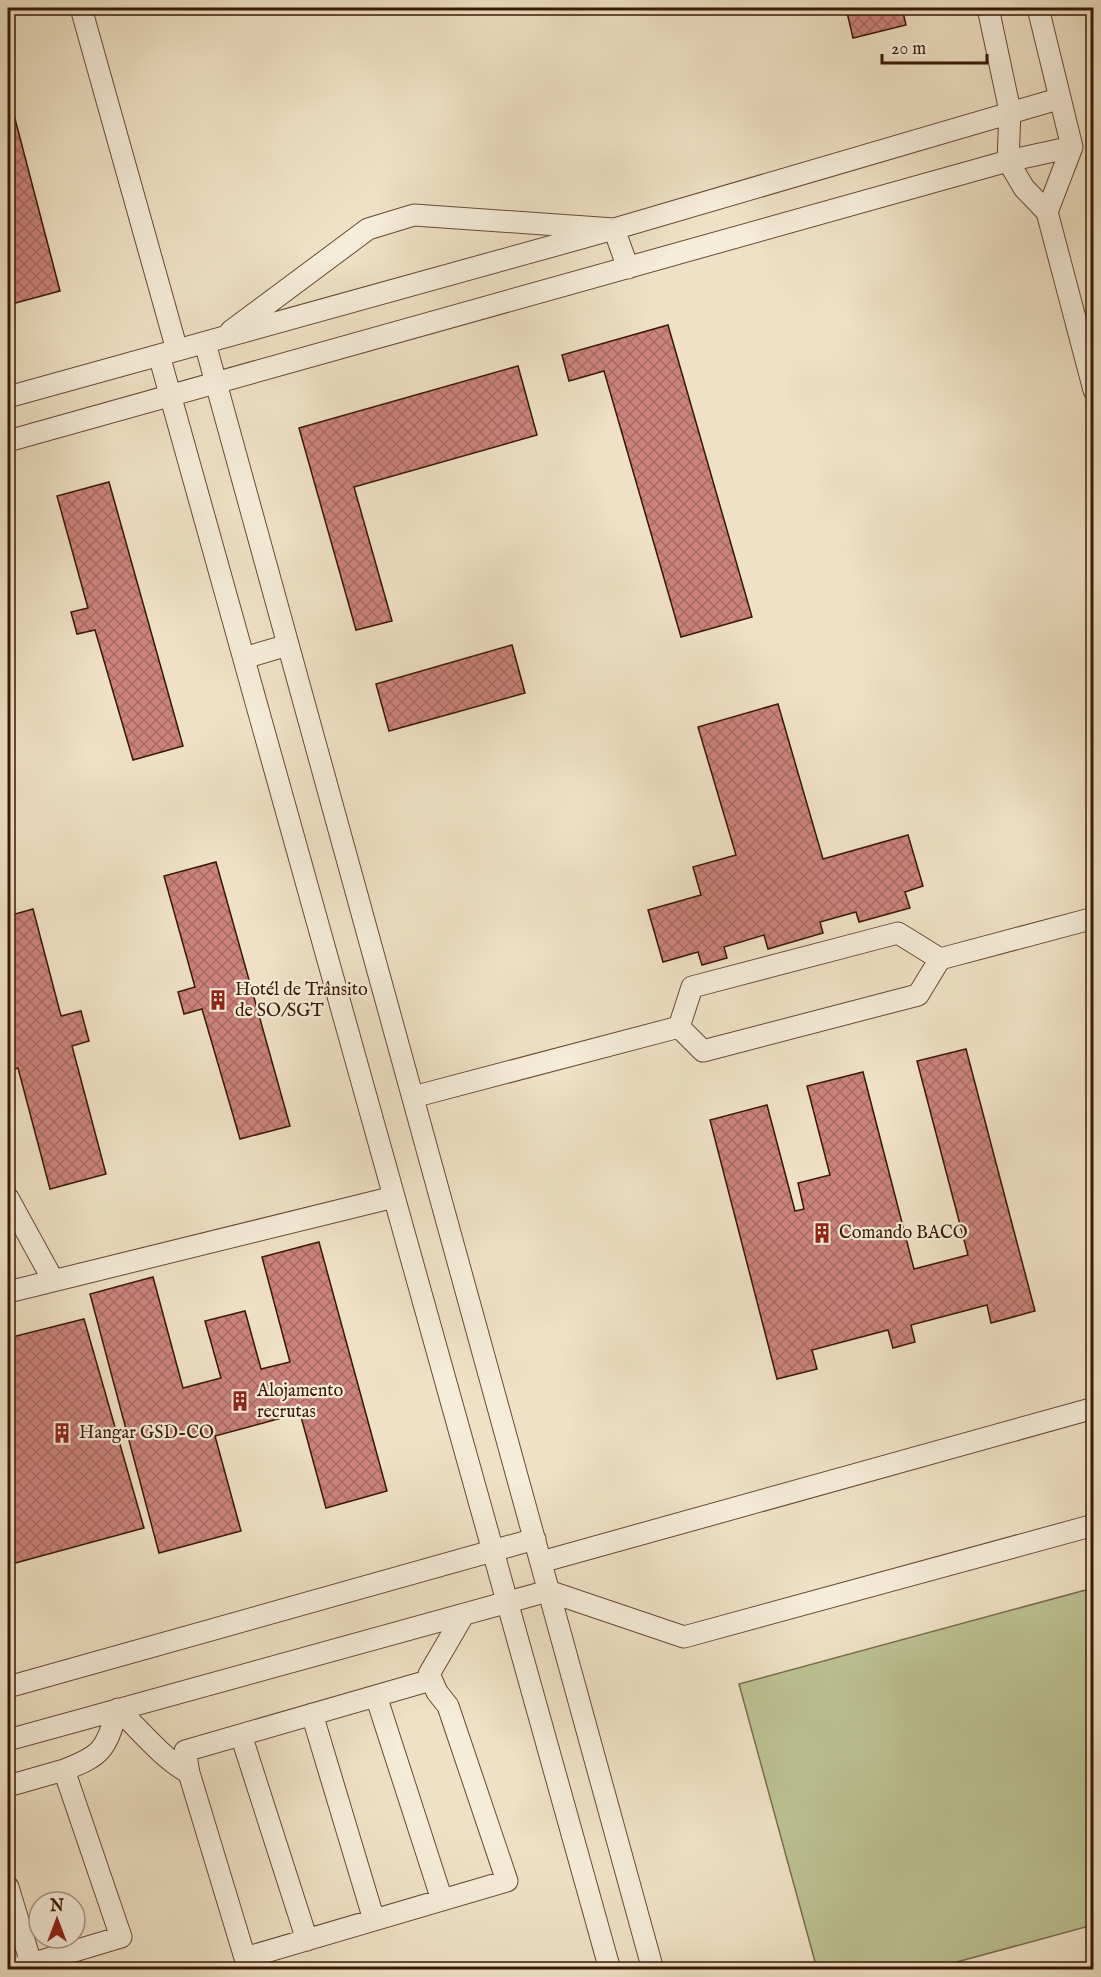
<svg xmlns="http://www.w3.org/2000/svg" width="1101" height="1977" font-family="'IM FELL English',serif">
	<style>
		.pitch { fill: #bcc293; stroke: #7a6d4c; stroke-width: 1.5 }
		.building { fill: url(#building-cross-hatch); stroke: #381805; stroke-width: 1.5 }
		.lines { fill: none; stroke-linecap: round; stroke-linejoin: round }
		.service-casing { stroke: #664a35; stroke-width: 23 }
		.service { stroke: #f5ecd9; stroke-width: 21 }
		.labels { text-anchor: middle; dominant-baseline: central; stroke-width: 4.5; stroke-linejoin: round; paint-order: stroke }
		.poi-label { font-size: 18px; fill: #381805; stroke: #f5ecd9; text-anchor: start }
	</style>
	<defs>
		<pattern id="building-cross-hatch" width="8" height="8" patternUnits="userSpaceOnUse" patternTransform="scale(1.5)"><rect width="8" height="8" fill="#cc837d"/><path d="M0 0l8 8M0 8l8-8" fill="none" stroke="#a76a64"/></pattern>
	</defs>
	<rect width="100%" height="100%" fill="#efe1c5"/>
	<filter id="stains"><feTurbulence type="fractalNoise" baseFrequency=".00333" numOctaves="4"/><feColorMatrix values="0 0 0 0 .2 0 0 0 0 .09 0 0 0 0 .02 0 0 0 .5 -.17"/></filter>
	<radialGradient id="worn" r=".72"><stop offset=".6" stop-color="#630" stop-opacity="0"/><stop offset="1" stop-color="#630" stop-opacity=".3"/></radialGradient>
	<path class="pitch" d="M1093 1588V1925L931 1969H817L739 1684Z"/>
	<path class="building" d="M846 8H902L906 25 853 38Z
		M8 92 60 291 8 305Z
		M668 325 752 617 681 637 604 371 569 381 562 355Z
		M518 366 537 435 354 487 392 621 356 630 299 428Z
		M109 482 183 746 133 760 95 630 77 634 71 612 88 608 57 496Z
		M512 645 525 693 389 731 376 684Z
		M778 704 823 859 908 835 923 886 905 892 910 908 859 922 856 912 820 922 823 933 768 949 764 935 724 947 727 958 702 965 698 952 663 962 648 910 701 895 693 867 736 855 698 727Z
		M216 862 290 1126 240 1139 202 1009 184 1014 178 992 195 987 164 876Z
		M33 909 61 1016 81 1011 89 1041 72 1046 106 1174 50 1189 18 1068 8 1071V916Z
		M966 1049 1035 1311 991 1323 987 1305 911 1325 915 1342 893 1348 888 1330 812 1350 817 1369 777 1379 710 1120 767 1105 795 1211 804 1209 798 1183 830 1175 807 1086 863 1072 914 1269 968 1255 917 1061Z
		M319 1242 387 1491 326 1508 300 1413 215 1436 241 1531 159 1553 90 1294 153 1277 183 1388 221 1378 205 1321 245 1311 261 1369 290 1362 262 1257Z
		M84 1319 144 1528 8 1565V1338Z"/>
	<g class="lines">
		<g class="service-casing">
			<path id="service" d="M81 8 177 350
				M988 8 1010 111 1008 161 1024 188 1047 212 1094 390
				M1047 212 1072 147
				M231 331 368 229 414 215 614 229 628 268
				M205 343 653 1970
				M159 355 610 1970
				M8 397 614 229 1058 99
				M8 441 1008 161 1072 147 1038 8
				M244 658 288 645
				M679 1027 703 1051 918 995 940 959 1094 918
				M679 1027 692 987 898 933 940 959
				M413 1097 679 1027
				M8 1198 53 1280
				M8 1292 394 1197
				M541 1562 1094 1408
				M8 1687 535 1539
				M376 1696 442 1900
				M312 1714 374 1920
				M241 1735 307 1940
				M8 1740 548 1591 684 1637 1094 1525
				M64 1770C104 1755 105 1749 118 1709 141 1731 162 1758 189 1773L245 1958 507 1881 448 1706 437 1692 429 1674 464 1614
				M189 1773 185 1751 431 1680
				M8 1786 64 1770 121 1937 11 1970
				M8 1887 31 1963"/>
		</g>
		<use href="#service" class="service"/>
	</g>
	<defs>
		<g id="building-bare" transform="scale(1.62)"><path d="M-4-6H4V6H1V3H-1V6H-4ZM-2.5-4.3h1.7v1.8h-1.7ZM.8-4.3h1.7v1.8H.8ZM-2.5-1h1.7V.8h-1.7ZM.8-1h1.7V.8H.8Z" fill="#8f2418" stroke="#f5ecd9" stroke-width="2.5" paint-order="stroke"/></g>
	</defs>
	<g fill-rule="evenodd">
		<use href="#building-bare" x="218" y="1000"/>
		<use href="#building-bare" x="822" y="1233"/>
		<use href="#building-bare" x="240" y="1401"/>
		<use href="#building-bare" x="62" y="1433"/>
	</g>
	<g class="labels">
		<g class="poi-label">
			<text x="235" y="990">Hotél de Trânsito<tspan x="235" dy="21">de SO/SGT</tspan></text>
			<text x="839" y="1233">Comando BACO</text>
			<text x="257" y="1391">Alojamento<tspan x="257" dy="21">recrutas</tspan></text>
			<text x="79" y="1433">Hangar GSD-CO</text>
		</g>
	</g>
	<rect width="1101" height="1977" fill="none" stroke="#efe1c5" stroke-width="30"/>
	<rect x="9" y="9" width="1083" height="1959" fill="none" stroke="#381805" stroke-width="3"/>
	<rect x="15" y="15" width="1071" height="1947" fill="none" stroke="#381805" stroke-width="1.5"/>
	<g transform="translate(57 1920)"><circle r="28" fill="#f5ecd9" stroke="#a99784" stroke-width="1.5"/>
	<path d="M0-4.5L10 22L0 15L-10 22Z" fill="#8f2418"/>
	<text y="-9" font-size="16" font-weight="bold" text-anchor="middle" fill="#381805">N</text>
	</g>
	<path d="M882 54v9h105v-9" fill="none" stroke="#381805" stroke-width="3"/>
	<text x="891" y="54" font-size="18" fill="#381805" stroke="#f5ecd9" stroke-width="4.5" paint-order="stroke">20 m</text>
	<rect width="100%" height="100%" filter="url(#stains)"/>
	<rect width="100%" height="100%" fill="url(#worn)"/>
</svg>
